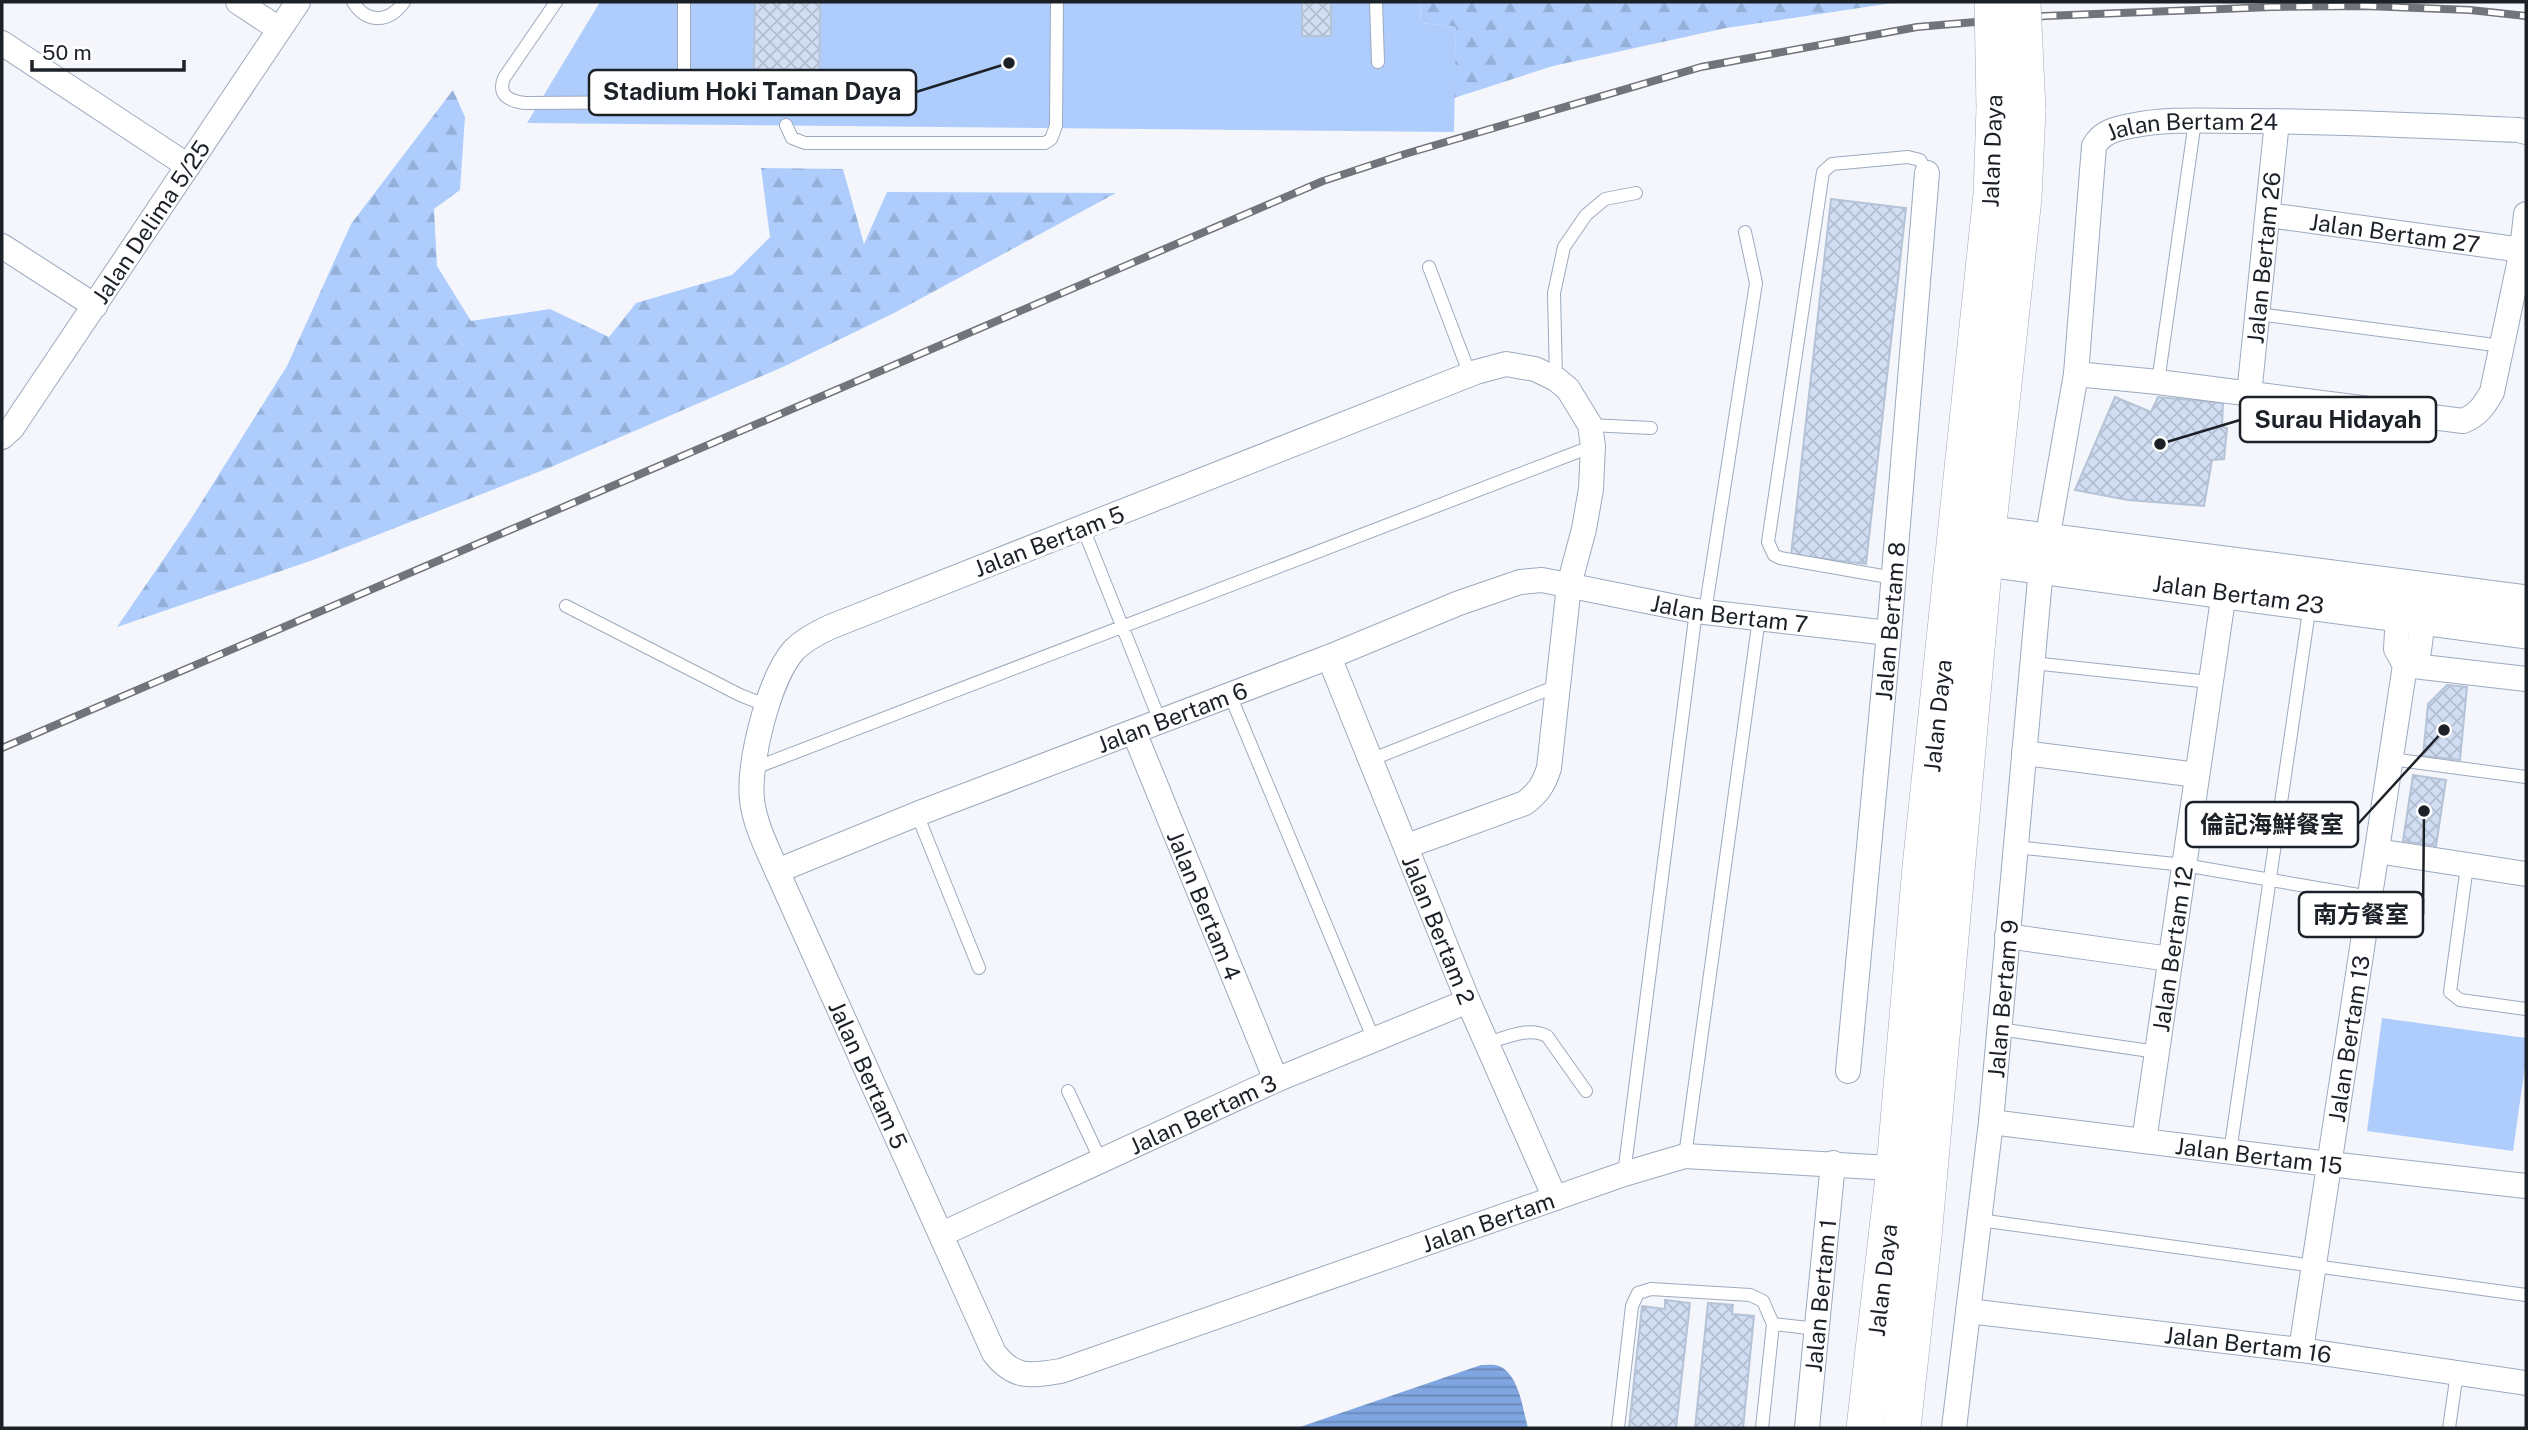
<svg xmlns="http://www.w3.org/2000/svg" width="2528" height="1430" font-family="'Public Sans','Noto Sans SC',sans-serif">
	<style>
		.forest { fill: url(#forest-firs) }
		.pitch { fill: #aecdfc }
		.water { fill: url(#water-rules) }
		.building { fill: url(#building-cross-hatch); stroke: #b5c3d7; stroke-width: 2 }
		.lines { fill: none; stroke-linecap: round; stroke-linejoin: round }
		.lane-casing { stroke: #9daabe; stroke-width: 14 }
		.street-casing { stroke: #9daabe; stroke-width: 26 }
		.secondary-casing { stroke: #9daabe; stroke-width: 35 }
		.primary-casing { stroke: #9daabe; stroke-width: 38 }
		.lane { stroke: #fff; stroke-width: 12 }
		.street { stroke: #fff; stroke-width: 24 }
		.secondary { stroke: #fff; stroke-width: 33 }
		.primary { stroke: #fff; stroke-width: 37 }
		.rail-casing { stroke: #71757b; stroke-width: 8 }
		.rail { stroke: #fff; stroke-width: 5; stroke-dasharray: 16; stroke-linecap: butt }
		.primary-bridge-casing { stroke: #9daabe; stroke-width: 38; stroke-linecap: butt }
		.primary-bridge { stroke: #fff; stroke-width: 37 }
		.labels { text-anchor: middle; dominant-baseline: central; stroke-width: 7; stroke-linejoin: round; paint-order: stroke }
		.street-label { font-size: 23px; fill: #1c2128; stroke: #fff }
		.leader { fill: none; stroke: #1c2128; stroke-width: 2.5 }
		.callout-dot { fill: #1c2128; stroke: #fff; stroke-width: 2.5 }
		.callout { fill: #fff; stroke: #1c2128; stroke-width: 2.5 }
		.callout-label { font-size: 24px; text-anchor: middle; font-weight: bold; fill: #1c2128 }
	</style>
	<defs>
		<pattern id="forest-firs" width="22" height="20" patternUnits="userSpaceOnUse" patternTransform="scale(1.75)"><rect width="22" height="20" fill="#aecdfc"/><path d="M5 1l3.5 6h-7zM16 11l3.5 6h-7z" fill="#95b0d8"/></pattern>
		<pattern id="water-rules" width="6" height="5" patternUnits="userSpaceOnUse" patternTransform="scale(1.75)"><rect width="6" height="5" fill="#80a6e1"/><path d="M0 2.5h6" fill="none" stroke="#6887b6"/></pattern>
		<pattern id="building-cross-hatch" width="8" height="8" patternUnits="userSpaceOnUse" patternTransform="scale(1.75)"><rect width="8" height="8" fill="#d0ddf2"/><path d="M0 0l8 8M0 8l8-8" fill="none" stroke="#b2bdd0"/></pattern>
	</defs>
	<rect width="100%" height="100%" fill="#f4f6fb"/>
	<path class="forest" d="M1420 2H1899L1726 28 1553 66 1454 98 1456 27 1421 23Z
		M453 90 465 117 460 190 434 209 437 266 471 321 550 309 609 337 636 303 732 275 770 237 761 168 843 169 864 244 887 192 1116 193 894 313 785 366 551 467 313 560 117 627 189 522 287 366 351 224Z"/>
	<path class="pitch" d="M600 2H1420L1421 23 1456 27 1454 132 527 123Z
		M2382 1018 2526 1038V1059L2513 1151 2367 1131Z"/>
	<path class="water" d="M1481 1365C1486 1365 1494 1364 1499 1366 1519 1374 1523 1410 1528 1428H1297Z"/>
	<path class="building" d="M755 2H820L819 115 753 114Z
		M1302 2H1331V36H1302Z
		M1831 199 1906 208 1866 564 1791 555Z
		M2115 397 2151 412 2158 397 2223 403 2222 427 2227 428 2224 459 2212 460 2204 506 2128 500 2075 490Z
		M2447 685 2467 687 2460 760 2423 756 2428 704Z
		M2413 775 2446 780 2436 846 2403 841Z
		M1665 1300 1690 1303 1676 1428H1629L1642 1306 1665 1309Z
		M1708 1303 1733 1305 1732 1314 1754 1316 1743 1428H1695Z"/>
	<g class="lines">
		<g class="lane-casing">
			<path id="lane" d="M353 2C367 24 389 23 404 2
				M556 2 504 78C497 96 510 101 525 103L679 102 684 96V2
				M1376 2 1378 62
				M786 125 792 138 805 143H1045L1051 139 1056 126 1057 2
				M1429 267 1470 375
				M2258 314 2502 346
				M1556 379 1554 293 1564 247 1586 215 1605 199 1636 193
				M2158 382 2195 121
				M1590 425 1651 428
				M1083 528 1160 721
				M1894 578 1780 558 1774 555 1768 542 1823 172 1832 164 1908 157 1920 160 1927 173
				M566 606 740 695 768 706
				M1705 612 1756 283 1745 232
				M2032 663 2210 682
				M1230 695 1374 1040
				M2391 759 2526 777
				M1370 760 1557 686
				M752 769 1593 446
				M917 814 979 968
				M2016 847 2184 865 2370 897
				M2467 866 2450 992 2460 1000 2526 1009
				M1999 1029 2157 1052
				M1487 1043C1505 1038 1529 1026 1547 1036L1586 1091
				M1068 1091 1100 1159
				M2230 1152 2310 604
				M1685 1156 1759 618
				M1624 1174 1696 611
				M1979 1220 2526 1295
				M1773 1324 1817 1329
				M1618 1428 1632 1306 1638 1293 1651 1289 1750 1295 1763 1301 1773 1324 1762 1428
				M2449 1428 2457 1373"/>
		</g>
		<g class="street-casing">
			<g id="street">
				<path d="M238 2 279 29"/>
				<path d="M2 43 188 166"/>
				<path id="s1" d="M2268 215 2522 250"/>
				<path d="M2 246 95 306"/>
				<path d="M2076 374 2158 382 2463 421C2478 415 2484 406 2492 392L2522 250 2526 214"/>
				<path id="s2" d="M2249 395 2277 121"/>
				<path id="s3" d="M2 437 12 428 298 2"/>
				<path id="s4" d="M2047 540 2076 374 2094 146C2102 132 2115 129 2130 126 2167 118 2208 121 2247 121 2337 121 2428 126 2518 130L2526 132"/>
				<path d="M2398 615 2396 649 2405 665"/>
				<path id="s5" d="M1329 657 1468 1001 1555 1198"/>
				<path d="M2405 665 2526 679"/>
				<path id="s6" d="M1134 732 1276 1080"/>
				<path d="M2024 753 2197 775"/>
				<path id="s7" d="M1407 846 1525 803C1538 793 1544 784 1549 768L1569 585 1584 529 1591 489 1593 446 1590 425 1568 389 1556 379 1535 369 1506 364 1476 372 830 627C817 633 804 640 794 650 769 678 748 763 752 800 755 825 767 848 777 871L994 1353C1014 1379 1030 1376 1061 1371L1624 1174 1685 1156 1908 1169"/>
				<path d="M2377 851 2526 874"/>
				<path id="s8" d="M777 871 917 814 1329 657 1459 603 1520 582 1542 580 1696 611 1889 633"/>
				<path d="M2007 936 2170 959"/>
				<path id="s9" d="M1848 1071 1889 633 1927 173"/>
				<path id="s10" d="M1991 1122 2329 1164 2526 1186"/>
				<path id="s11" d="M2144 1141 2224 592"/>
				<path id="s12" d="M942 1234 1276 1080 1468 1001"/>
				<path id="s13" d="M1968 1311 2301 1350 2526 1383"/>
				<path id="s14" d="M2301 1350 2405 665 2419 651 2425 602"/>
				<path id="s15" d="M1807 1428 1833 1163"/>
				<path id="s16" d="M1954 1428 1991 1122 2041 568"/>
			</g>
		</g>
		<g class="secondary-casing">
			<g id="secondary">
				<path d="M1962 529 2526 602"/>
				<path id="s17" d="M1956 556 2526 632"/>
			</g>
		</g>
		<g class="primary-casing">
			<g id="primary">
				<path id="s18" d="M1865 1428 1895 1168 1921 867 1992 194 1995 108"/>
				<path d="M1902 1428 1923 1237 1984 560 2023 198 2027 110"/>
			</g>
		</g>
		<use href="#lane" class="lane"/>
		<use href="#street" class="street"/>
		<use href="#secondary" class="secondary"/>
		<use href="#primary" class="primary"/>
		<g class="rail-casing">
			<path id="rail" d="M2 748 1323 181 1405 154 1701 67 1917 27 2045 16 2272 7 2365 6 2470 10 2526 16"/>
		</g>
		<use href="#rail" class="rail"/>
		<g class="primary-bridge-casing">
			<path id="primary-bridge" d="M1993 2 1995 108
				M2022 2 2027 110"/>
		</g>
		<use href="#primary-bridge" class="primary-bridge"/>
	</g>
	<g class="labels">
		<g class="street-label">
			<text stroke="none"><textPath href="#s4" startOffset="502">Jalan Bertam 24</textPath></text>
			<text transform="translate(1992 151) rotate(-88)">Jalan Daya</text>
			<text stroke="none"><textPath href="#s3" startOffset="262">Jalan Delima 5/25</textPath></text>
			<text stroke="none"><textPath href="#s1" startOffset="128">Jalan Bertam 27</textPath></text>
			<text stroke="none"><textPath href="#s2" startOffset="138">Jalan Bertam 26</textPath></text>
			<text transform="translate(1049 541) rotate(-21)">Jalan Bertam 5</text>
			<text stroke="none"><textPath href="#s17" startOffset="285">Jalan Bertam 23</textPath></text>
			<text stroke="none"><textPath href="#s8" startOffset="1010">Jalan Bertam 7</textPath></text>
			<text stroke="none"><textPath href="#s9" startOffset="452">Jalan Bertam 8</textPath></text>
			<text stroke="none"><textPath href="#s18" startOffset="716">Jalan Daya</textPath></text>
			<text stroke="none"><textPath href="#s8" startOffset="424">Jalan Bertam 6</textPath></text>
			<text stroke="none"><textPath href="#s6" startOffset="187">Jalan Bertam 4</textPath></text>
			<text stroke="none"><textPath href="#s5" startOffset="294">Jalan Bertam 2</textPath></text>
			<text stroke="none"><textPath href="#s11" startOffset="194">Jalan Bertam 12</textPath></text>
			<text stroke="none"><textPath href="#s16" startOffset="432">Jalan Bertam 9</textPath></text>
			<text stroke="none"><textPath href="#s14" startOffset="315">Jalan Bertam 13</textPath></text>
			<text stroke="none"><textPath href="#s7" startOffset="1852">Jalan Bertam 5</textPath></text>
			<text stroke="none"><textPath href="#s12" startOffset="287">Jalan Bertam 3</textPath></text>
			<text stroke="none"><textPath href="#s10" startOffset="270">Jalan Bertam 15</textPath></text>
			<text stroke="none"><textPath href="#s7" startOffset="2684">Jalan Bertam</textPath></text>
			<text stroke="none"><textPath href="#s18" startOffset="149">Jalan Daya</textPath></text>
			<text stroke="none"><textPath href="#s15" startOffset="133">Jalan Bertam 1</textPath></text>
			<text stroke="none"><textPath href="#s13" startOffset="282">Jalan Bertam 16</textPath></text>
		</g>
	</g>
	<path class="leader" d="M1009 63L916 92M2160 444L2240 420M2444 730L2358 824M2424 811L2423 915"/>
	<g class="callout-dot">
		<circle cx="1009" cy="63" r="7"/>
		<circle cx="2160" cy="444" r="7"/>
		<circle cx="2444" cy="730" r="7"/>
		<circle cx="2424" cy="811" r="7"/>
	</g>
	<g class="callout">
		<rect x="589" y="70" width="327" height="45" rx="7"/>
		<rect x="2240" y="397" width="196" height="45" rx="7"/>
		<rect x="2186" y="802" width="172" height="45" rx="7"/>
		<rect x="2299" y="892" width="124" height="45" rx="7"/>
	</g>
	<g class="callout-label">
		<text x="752" y="100">Stadium Hoki Taman Daya</text>
		<text x="2338" y="428">Surau Hidayah</text>
		<text x="2272" y="833">倫記海鮮餐室</text>
		<text x="2361" y="923">南方餐室</text>
	</g>
	<rect width="2528" height="1430" fill="none" stroke="#1c2128" stroke-width="7"/>
	<path d="M32 60v10h152v-10" fill="none" stroke="#1c2128" stroke-width="3.5"/>
	<text x="42" y="60" font-size="21" fill="#1c2128" stroke="#ffffff" stroke-width="5" paint-order="stroke">50 m</text>
</svg>
